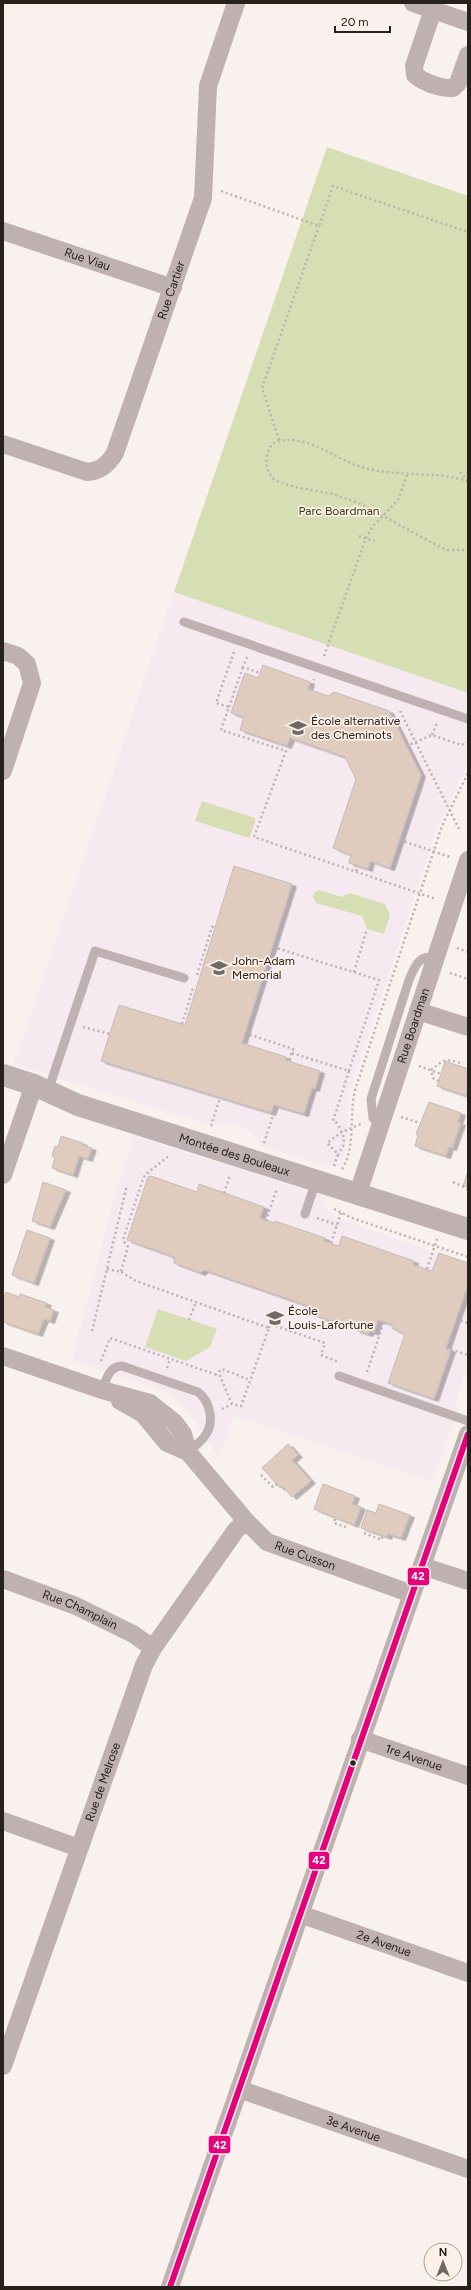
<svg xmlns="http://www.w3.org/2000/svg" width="471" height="2290" font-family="Figtree,sans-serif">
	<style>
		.education { fill: #f6e9f0 }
		.green { fill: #d7deb3 }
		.building { fill: #e0cbbf; stroke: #c3bcb8; filter: url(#shadow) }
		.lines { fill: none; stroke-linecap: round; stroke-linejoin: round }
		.path { stroke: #bcb2b1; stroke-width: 2.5; stroke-dasharray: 2 3; stroke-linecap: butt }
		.service { stroke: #bfb1b1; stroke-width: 9 }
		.minor { stroke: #bfb1b1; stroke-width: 18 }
		.tertiary { stroke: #bfb1b1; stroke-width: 22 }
		.bus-1-casing { stroke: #fcf0e9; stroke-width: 9 }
		.bus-1 { stroke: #e5007d; stroke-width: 6 }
		.bus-dot { fill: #27201b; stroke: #fcf0e9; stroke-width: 1.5 }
		.labels { text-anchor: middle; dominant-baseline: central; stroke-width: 3.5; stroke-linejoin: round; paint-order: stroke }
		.street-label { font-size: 12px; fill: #27201b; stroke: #fcf0e9 }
		.park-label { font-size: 12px; fill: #343e14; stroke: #fcf0e9 }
		.poi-label { font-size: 12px; fill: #27201b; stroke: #fcf0e9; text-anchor: start }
		.line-badge { stroke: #fcf0e9; stroke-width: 1.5 }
		.badge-label { font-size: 11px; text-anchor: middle; font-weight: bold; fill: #fff }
	</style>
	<defs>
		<filter id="shadow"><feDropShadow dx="4.5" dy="2.5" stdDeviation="0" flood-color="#0004"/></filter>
	</defs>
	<rect width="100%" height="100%" fill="#f8f1ed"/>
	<path class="education" d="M174 592 468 693V763L435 834 348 1098 347 1109 348 1136 340 1166 321 1165 261 1146 253 1135 245 1128 225 1122 207 1124 14 1064Z
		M134 1136 323 1196V1208L345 1221 468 1263V1366L454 1405 459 1406 432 1482 234 1416 219 1458 196 1422 180 1403 169 1394 150 1385H143L72 1360 114 1198Z"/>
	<path class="green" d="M327 147 468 196V693L174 592Z
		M202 801 255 818V823L249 838 195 821Z
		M319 890 342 897 350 893 385 904 390 915 384 934 367 929 362 916 316 903 313 897 315 892Z
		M158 1309 217 1329 210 1347 186 1361 145 1347Z"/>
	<path class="building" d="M263 665 310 682 308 689 311 690 328 696 334 692 389 711 421 775 390 868 370 861 368 869 349 863 351 855 333 848 356 779 345 757 290 738 287 746 240 730 244 717 231 713 243 678 245 673 258 678Z
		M234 866 292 884 242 1043 286 1057 285 1060 320 1071 315 1089 312 1088 304 1114 274 1105 271 1113 101 1061 119 1005 185 1025Z
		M445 1061 468 1069 467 1096 437 1086Z
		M429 1102 461 1113 458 1122 461 1123 452 1148 449 1147 446 1156 415 1146 418 1135 416 1134Z
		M61 1136 83 1143 82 1145 92 1148 88 1159 79 1156 73 1175 52 1168 55 1157 52 1156 53 1152 55 1146 58 1147Z
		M468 1171V1187L463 1186Z
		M151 1176 197 1192 199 1184 264 1207 260 1218 274 1223 275 1221 319 1236 325 1238 324 1241 339 1246 342 1236 414 1261 413 1265 432 1271 439 1253 468 1263V1285L446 1348 451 1350 434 1399 388 1383 405 1334 393 1329 391 1324 378 1320 374 1333 371 1331 368 1334 356 1330V1326L352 1325 349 1327 337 1323 336 1320 330 1321 318 1317 316 1312 317 1309 204 1270 201 1273 174 1263V1257L127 1240 148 1177Z
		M43 1182 66 1190 50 1227 32 1221Z
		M27 1230 50 1238 34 1283 12 1275Z
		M6 1292 19 1297 20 1294 47 1303 45 1307 54 1310 50 1321 44 1319 38 1334 3 1322V1299Z
		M288 1444 298 1455 292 1460 311 1481 292 1497 282 1486 280 1488 262 1468Z
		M323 1484 355 1496 352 1504 361 1507 354 1525 314 1509Z
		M379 1504 410 1515 401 1538 388 1534 387 1537 361 1528 367 1510 376 1513Z"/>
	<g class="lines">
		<path class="path" d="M221 191 319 226 333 186 468 232
			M279 440 262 388 319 226
			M460 472 467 480
			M468 481C432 470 394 478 358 466 332 457 301 430 272 444 264 456 264 471 276 481L295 487 332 494 361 504 440 547 448 550H468
			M359 536 374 541
			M234 652 216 703 229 707 221 730 286 751 254 837 436 899
			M324 656 366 538 374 525 398 500 407 475
			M247 657 243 667 260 673
			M311 690 314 679
			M229 707 243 667
			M400 711 459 829
			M432 735 437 723
			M406 746 432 735 461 745 468 742
			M400 840 450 857
			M356 871 358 866
			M273 947 379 980 349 1071
			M457 948 468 952
			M354 972 367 929
			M450 973 468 979
			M197 975 212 927 215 928
			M182 1024 193 988
			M83 1027 110 1034
			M245 1033 293 1049 289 1062
			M292 1053 349 1071 333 1121 337 1123C344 1136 348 1142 338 1154
			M419 1066 441 1074
			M439 1081 433 1078 431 1070C445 1059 446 1058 463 1064
			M401 1117 420 1123
			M211 1126 220 1098
			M264 1143 276 1106
			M334 1166 338 1154 327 1143 342 1132 361 1124
			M342 1169C357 1145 348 1112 356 1087L442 826 468 773
			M453 1182 468 1189
			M224 1193 230 1175
			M334 1209 352 1218 468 1257
			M317 1218 337 1225
			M266 1221 277 1188
			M331 1243 341 1213
			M107 1269 121 1272 128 1247 123 1240 143 1179 145 1175 170 1155
			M427 1269 437 1239
			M456 1319 468 1323
			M189 1320 196 1302
			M269 1328 270 1324 325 1343 321 1355 339 1362
			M92 1331 127 1185
			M446 1348 468 1355
			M101 1361 110 1338 220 1376 232 1404 241 1406 269 1328 136 1281 121 1272
			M167 1368 170 1359
			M367 1372 384 1322
			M215 1375 222 1369 250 1380
			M222 1409 232 1404
			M261 1475 273 1487 277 1484
			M335 1519 334 1523 346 1527
			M364 1533 381 1540 383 1535"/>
		<path class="service" d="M184 622 468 719
			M48 1091 95 951 184 978
			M380 1124 373 1118 371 1099 409 980C415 966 419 953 436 959
			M305 1214 316 1181
			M339 1376 468 1421
			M102 1390C106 1380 109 1366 122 1366L198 1392C211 1402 215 1424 204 1437 200 1443 193 1447 188 1452"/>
		<g class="minor">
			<path d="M413 3 468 22"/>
			<path d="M433 10 414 66 415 75C423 82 441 89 453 88L458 83 468 55"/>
			<path id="s1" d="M3 231 173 288"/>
			<path id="s2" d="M3 444 87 472C101 471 108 464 115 453L203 198 208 86 236 3"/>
			<path d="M3 651 18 656 27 664 32 683 3 771"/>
			<path d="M418 1011 468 1027"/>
			<path d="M3 1175 34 1085"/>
			<path id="s3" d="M358 1193 468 860"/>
			<path id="s4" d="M3 1356 102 1390 150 1403 174 1422 183 1434 188 1452 246 1521 267 1542 412 1594"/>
			<path d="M120 1401 143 1414 167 1443 188 1452"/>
			<path d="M422 1566 468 1581"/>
			<path id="s5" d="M3 1579 76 1606 133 1634 153 1648"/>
			<path id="s6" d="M360 1739 468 1776"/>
			<path d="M3 1821 79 1848"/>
			<path id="s7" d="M300 1914 468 1973"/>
			<path id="s8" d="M3 2066 144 1665 153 1648 236 1530 246 1521"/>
			<path id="s9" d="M239 2089 468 2169"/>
			<path d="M170 2287 468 1434"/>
		</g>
		<path class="tertiary" id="s10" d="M3 1075 34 1085 78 1105 468 1229"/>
		<g class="bus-1-casing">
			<path id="bus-1" d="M170 2287 468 1434"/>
		</g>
		<use href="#bus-1" class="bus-1"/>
	</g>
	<defs>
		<g id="school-bare" transform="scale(1.38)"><path d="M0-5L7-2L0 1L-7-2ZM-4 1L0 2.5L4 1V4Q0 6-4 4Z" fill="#706964" stroke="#fcf0e9" stroke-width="2.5" paint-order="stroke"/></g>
	</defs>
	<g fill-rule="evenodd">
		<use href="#school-bare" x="298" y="728"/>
		<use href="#school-bare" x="219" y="968"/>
		<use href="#school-bare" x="275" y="1318"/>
	</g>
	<circle class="bus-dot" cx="353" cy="1763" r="3.5"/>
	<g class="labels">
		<g class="street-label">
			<text stroke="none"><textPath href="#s1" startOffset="89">Rue Viau</textPath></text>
			<text stroke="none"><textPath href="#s2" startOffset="296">Rue Cartier</textPath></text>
			<text stroke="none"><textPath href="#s3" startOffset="176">Rue Boardman</textPath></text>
			<text stroke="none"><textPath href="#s10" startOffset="245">Montée des Bouleaux</textPath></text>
			<text stroke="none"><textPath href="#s4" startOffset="379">Rue Cusson</textPath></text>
			<text stroke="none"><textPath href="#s5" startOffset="83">Rue Champlain</textPath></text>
			<text stroke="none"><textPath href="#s6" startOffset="57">1re Avenue</textPath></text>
			<text stroke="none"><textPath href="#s8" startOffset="301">Rue de Melrose</textPath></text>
			<text stroke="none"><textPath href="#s7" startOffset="89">2e Avenue</textPath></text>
			<text stroke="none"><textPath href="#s9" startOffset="121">3e Avenue</textPath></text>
		</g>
		<g class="park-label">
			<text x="339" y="511">Parc Boardman</text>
		</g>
		<g class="poi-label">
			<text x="311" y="721">École alternative<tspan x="311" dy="14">des Cheminots</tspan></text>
			<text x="232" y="961">John-Adam<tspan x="232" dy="14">Memorial</tspan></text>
			<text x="288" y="1311">École<tspan x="288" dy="14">Louis-Lafortune</tspan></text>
		</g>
	</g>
	<g class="line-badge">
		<rect x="407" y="1567" width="23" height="19" rx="4" fill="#e5007d"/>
		<rect x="308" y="1851" width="22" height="19" rx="4" fill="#e5007d"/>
		<rect x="208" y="2135" width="23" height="19" rx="4" fill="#e5007d"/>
	</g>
	<g class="badge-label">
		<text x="418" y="1580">42</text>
		<text x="319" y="1864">42</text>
		<text x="220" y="2149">42</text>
	</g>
	<rect width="471" height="2290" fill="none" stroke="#27201b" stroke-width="8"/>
	<g transform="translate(443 2262)"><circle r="19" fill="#fcf0e9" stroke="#a79d97"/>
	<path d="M0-3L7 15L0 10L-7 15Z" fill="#706964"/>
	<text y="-6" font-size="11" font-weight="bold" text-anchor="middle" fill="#27201b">N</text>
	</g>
	<path d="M335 26v6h55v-6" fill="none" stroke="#27201b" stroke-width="2"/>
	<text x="341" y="26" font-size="12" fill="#27201b" stroke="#fcf0e9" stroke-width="3" paint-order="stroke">20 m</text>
</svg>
